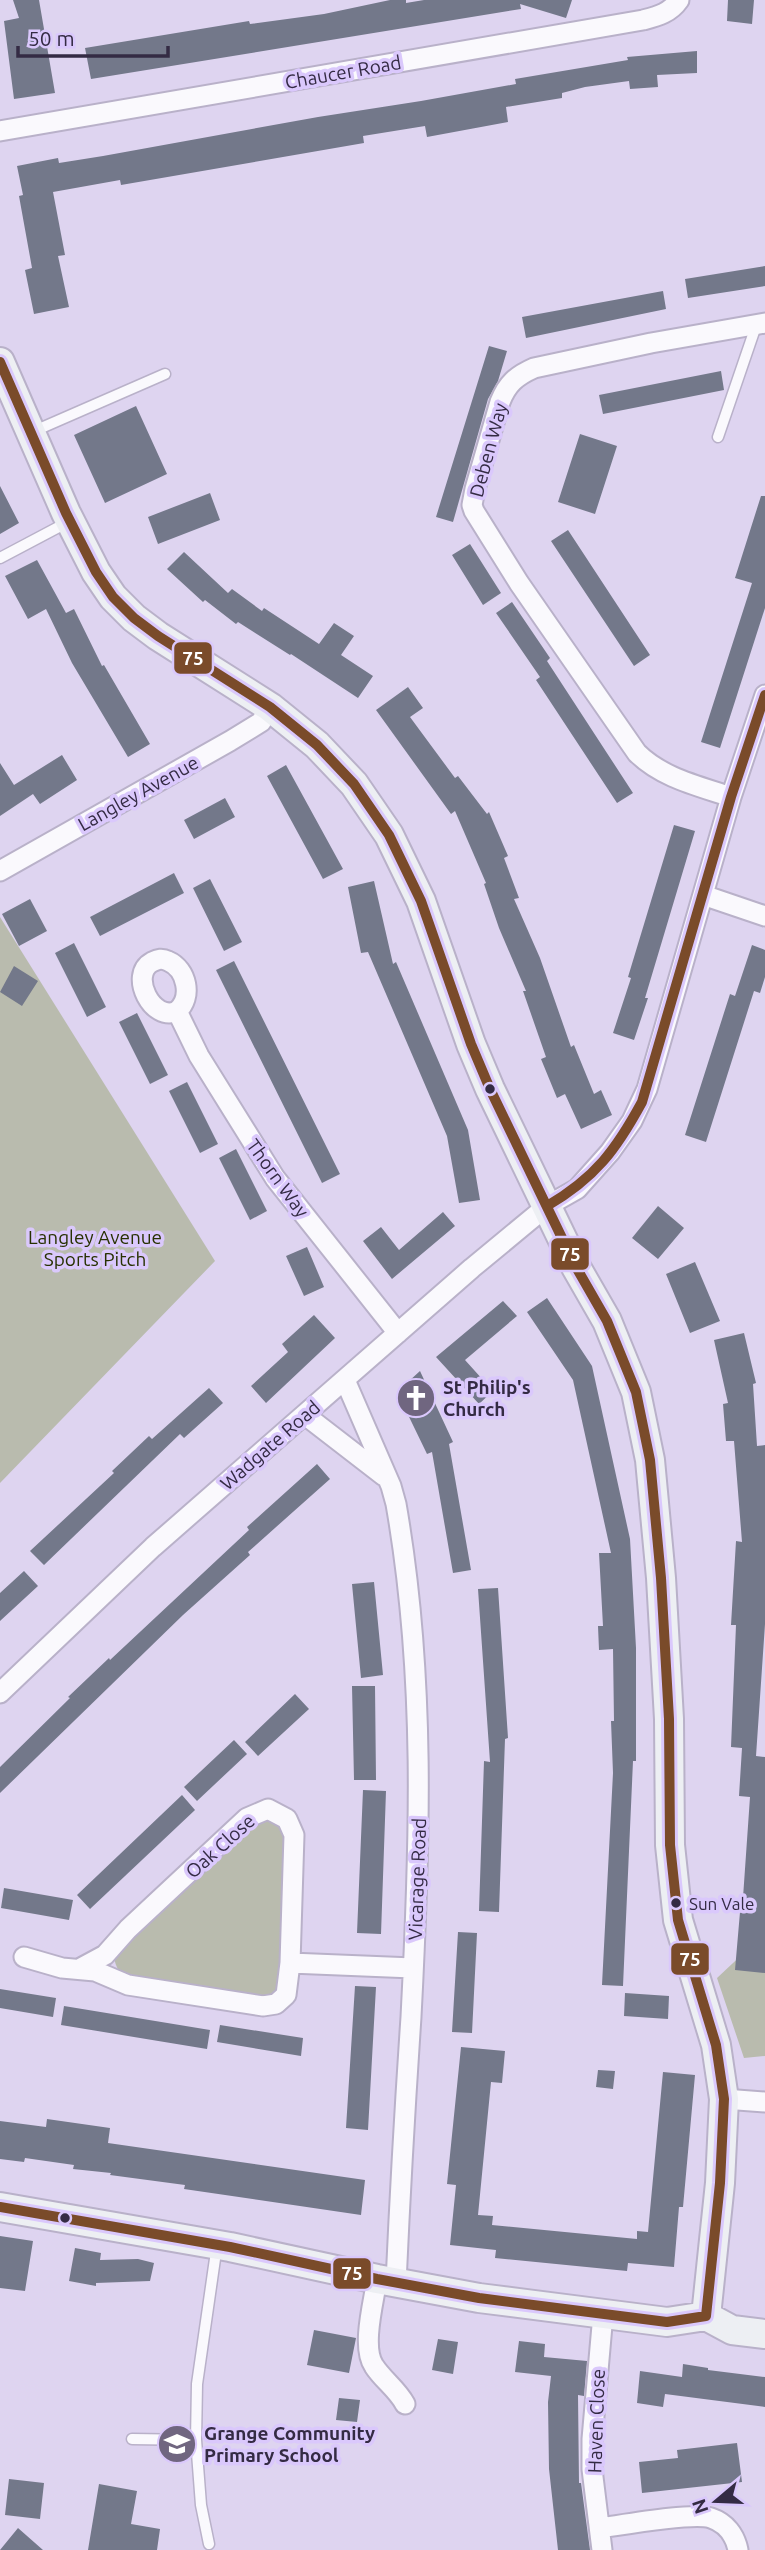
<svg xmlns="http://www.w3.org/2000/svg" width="765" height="2550" font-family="Ubuntu,sans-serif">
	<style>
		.green { fill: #b9bbae }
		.building { fill: #73788a }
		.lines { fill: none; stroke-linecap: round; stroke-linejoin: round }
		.lane-casing { stroke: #b9b1c9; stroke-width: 13 }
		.street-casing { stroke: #b9b1c9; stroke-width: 23 }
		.secondary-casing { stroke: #b9b1c9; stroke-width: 32 }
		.lane { stroke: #faf9fd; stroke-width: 10 }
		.street { stroke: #faf9fd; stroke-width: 19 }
		.secondary { stroke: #edeff3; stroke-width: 28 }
		.bus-1-casing { stroke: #dac8fc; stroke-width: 16 }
		.bus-1 { stroke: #7a4b2a; stroke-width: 10 }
		.bus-dot { fill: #342b44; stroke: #dac8fc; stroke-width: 2.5 }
		.labels { text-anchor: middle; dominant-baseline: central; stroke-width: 7; stroke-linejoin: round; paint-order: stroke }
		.bus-label { font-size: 17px; fill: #342b44; stroke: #dac8fc; text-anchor: start }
		.street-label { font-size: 19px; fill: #342b44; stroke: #dac8fc }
		.park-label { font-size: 19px; fill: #273101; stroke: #dac8fc }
		.poi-label { font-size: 19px; font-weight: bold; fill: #342b44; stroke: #dac8fc; text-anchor: start }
		.line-badge { stroke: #dac8fc; stroke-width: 2.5 }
		.badge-label { font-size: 19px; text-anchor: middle; font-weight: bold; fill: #fff }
	</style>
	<rect width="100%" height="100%" fill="#ded4f0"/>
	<path class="green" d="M0 917 215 1261 0 1483Z
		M276 1818 288 1836 284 1983 269 1999 127 1977C118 1972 114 1964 114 1954L250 1822Z
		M765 1933V2056L744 2058 717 1978Z"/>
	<path class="building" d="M13 0H39L55 93 14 99 4 21 19 18Z
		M390 0H406V3L424 0H572L566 18 520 4 521 9 91 79 85 48 249 21 250 24 324 14Z
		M728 0H754L752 24 727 21Z
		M697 51V73L657 75 658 87 630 89 629 81 585 87 562 93V98L506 107 508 122 427 137 425 126 363 136 364 143 121 185 120 180 53 192 65 255 58 256 69 307 34 314 25 270 32 268 19 196 23 195 17 166 58 158 59 163 103 156 318 117 421 101 516 84 515 79 628 60 627 57Z
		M765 266V286L688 298 685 279Z
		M663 291 666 309 526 338 522 317Z
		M489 346 507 351 498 381 488 399 453 522 436 517Z
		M721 371 724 390 603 414 599 395Z
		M136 406 167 474 105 503 74 435Z
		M580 434 617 446 595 514 558 502Z
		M0 486 19 523 0 534Z
		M210 493 220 520 158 544 148 517Z
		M761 496H765V608L720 748 701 742 752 583 735 578Z
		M568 530 650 655 634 666 551 541Z
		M470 544 501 593 483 605 452 555Z
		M184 552 228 593 232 589 262 611 264 608 319 644 334 623 354 636 341 655 373 676 358 698 291 654 290 655 238 622 236 624 205 600 203 602 167 569Z
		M37 560 66 613 74 609 102 666 104 665 150 744 128 757 72 663 46 609 28 619 5 576Z
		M512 602 550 658 547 661 633 793 617 803 536 680 540 677 496 613Z
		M408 687 423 708 410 717 455 778 458 776 487 814 489 812 508 856 504 858 519 898 514 899 540 958 571 1047 574 1045 594 1094 601 1090 612 1115 581 1129 565 1094 557 1098 541 1059 546 1057 523 991H526L499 928 484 884 486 883 455 811 451 814 376 710Z
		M62 755 77 780 40 804 33 794 0 816V763L14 785Z
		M286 765 343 869 323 879 267 776Z
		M225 798 235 817 194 839 184 820Z
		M674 825 695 831 645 998H648L634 1040 613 1033 631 978 628 977Z
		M174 873 184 893 100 936 90 917Z
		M210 879 242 942 224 951 193 888Z
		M374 881 393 964 396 962 468 1130 480 1200 459 1203 447 1136 368 952 361 953 348 887Z
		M30 899 47 931 19 946 2 914Z
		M74 943 106 1007 87 1017 55 953Z
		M752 945 765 950V977L760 993 754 991 706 1142 685 1135 730 994 735 996Z
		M234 961 340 1174 322 1183 216 970Z
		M14 966 38 981 22 1006 0 992Z
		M137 1013 168 1075 150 1084 119 1022Z
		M187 1082 218 1144 200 1153 169 1091Z
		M236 1149 267 1211 250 1220 219 1158Z
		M658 1206 684 1228 658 1259 632 1238Z
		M443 1212 455 1226 392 1279 363 1241 381 1227 399 1250Z
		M307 1247 324 1287 304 1296 286 1256Z
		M695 1262 720 1321 690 1333 666 1274Z
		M547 1298 592 1366 630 1539 636 1648V1761H633L623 1986 602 1985 613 1773 611 1721H614L613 1649 599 1650 598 1626H603L599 1553H611L573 1380 527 1312Z
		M503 1301 517 1316 465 1360 493 1391 479 1404 436 1357Z
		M314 1315 335 1338 266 1403 251 1386 288 1352 282 1344Z
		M744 1333 756 1383 753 1384 757 1446 765 1445V1624L756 1756 765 1757V1973L735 1970 740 1912H742L750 1797 739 1796 742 1748 731 1747 736 1625H731L736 1541 742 1542 734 1441H726L723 1404 728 1403 714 1340Z
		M420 1371 453 1442 449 1444 471 1570 453 1573 432 1452 427 1454 397 1392Z
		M209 1388 223 1403 184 1438 180 1434 44 1565 30 1551 114 1473 112 1471 149 1436 152 1439Z
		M317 1464 330 1479 248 1552 250 1555 183 1615 0 1793V1767L70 1698 68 1697 109 1658 110 1660 249 1530 247 1527Z
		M24 1571 38 1586 0 1621V1593Z
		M374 1582 383 1675 361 1678 352 1584Z
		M498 1588 508 1738 505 1739 499 1912 479 1911 484 1761 490 1762 478 1589Z
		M352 1686H375L376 1780H354Z
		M295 1694 309 1709 258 1756 245 1742Z
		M234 1740 247 1754 197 1801 184 1787Z
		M363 1790 386 1791 381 1934 357 1933Z
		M182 1795 195 1810 90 1909 77 1895Z
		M4 1888 73 1900 69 1920 1 1908Z
		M458 1932 477 1933 472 2033 452 2032Z
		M355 1986 376 1987 368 2130 346 2128Z
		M0 1989 56 1998 53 2017 0 2008Z
		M625 1993 669 1996 668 2019 624 2016Z
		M64 2006 210 2030 207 2049 61 2025Z
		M220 2025 303 2038 301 2056 217 2042Z
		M461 2047 505 2051 502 2083 491 2082 478 2215 493 2216 492 2225 637 2239V2231L648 2232 663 2072 695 2075 683 2207H679L674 2267 628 2263 627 2271 495 2258 496 2250 450 2245 456 2185 447 2184Z
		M598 2070 615 2071 613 2089 596 2087Z
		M47 2119 110 2128 108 2143 365 2180 361 2215 184 2189 185 2185 110 2175 111 2173 73 2169 74 2165 25 2158 24 2162 0 2159V2121L46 2127Z
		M0 2236 33 2241 25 2291 0 2288Z
		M75 2248 101 2253 100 2260 138 2259 154 2263 150 2281 96 2283V2286L69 2281Z
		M314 2330 356 2338 349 2373 307 2365Z
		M438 2339 458 2342 453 2374 432 2370Z
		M519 2341 545 2344 544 2357 587 2361 584 2396 578 2395 579 2483H581L590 2550H558L549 2469 548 2402 551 2376 515 2372Z
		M683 2364 708 2368V2370L765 2377V2407L665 2394 663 2407 637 2403 640 2371 682 2377Z
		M339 2398 360 2400 357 2422 336 2420Z
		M737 2443 742 2482 642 2493 639 2462 678 2458 677 2450Z
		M9 2479 44 2483 40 2519 5 2515Z
		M99 2484 137 2491 131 2524 160 2529 157 2550H88Z
		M18 2528 43 2550H0Z"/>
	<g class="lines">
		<g class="lane-casing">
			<path id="lane" d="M32 432 165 374
				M718 437 757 323
				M0 558 70 521
				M132 2439 196 2440
				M209 2544 201 2505 196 2440 197 2384 217 2245"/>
		</g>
		<g class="street-casing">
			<path id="street" d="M0 131 643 20C658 16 670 13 679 0
				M731 797C699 786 662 778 637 753L519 583 474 511 472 505 475 489 500 402C507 384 516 376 534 368L651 343 765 323
				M0 871 230 741 261 722 270 707
				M703 895 765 916
				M177 1011C193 998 187 969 168 961 162 958 158 959 152 962 128 975 153 1023 177 1011L199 1056 275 1178 398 1333
				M345 1380 391 1486 396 1504C426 1675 420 1845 411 2017 405 2106 400 2194 396 2283
				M305 1415 384 1476
				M0 1693 153 1547 472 1268 547 1206 577 1189 610 1152 632 1121 647 1089 731 797 765 695
				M24 1957 62 1968 95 1971 128 1985 263 2006 276 2004 286 1995 290 1963 413 1968
				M79 1969 105 1955 128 1929 247 1818 268 1809 287 1819 294 1835 290 1963
				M724 2099 765 2102
				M377 2279C374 2301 361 2347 374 2366 383 2380 397 2389 405 2404
				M600 2528C622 2525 693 2512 711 2518 726 2523 735 2535 738 2550
				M602 2550 592 2469V2439L603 2314"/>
		</g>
		<g class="secondary-casing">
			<path id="secondary" d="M0 362 66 513 96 572 113 597 134 618 158 636 270 707 317 745 354 784 389 835 421 901 471 1044 490 1089 576 1267 607 1321 636 1392 650 1460 661 1578 669 1719 670 1845 678 1920 716 2045 724 2099 720 2183 706 2316
				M0 2207 230 2247 377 2279 479 2298 667 2322 706 2316 732 2330 765 2334"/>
		</g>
		<use href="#lane" class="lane"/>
		<use href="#street" class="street"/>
		<use href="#secondary" class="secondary"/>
		<g class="bus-1-casing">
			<path id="bus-1" d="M0 362 66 513 96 572 113 597 134 618 158 636 270 707 317 745 354 784 389 835 421 901 471 1044 490 1089 576 1267 607 1321 636 1392 650 1460 661 1578 669 1719 670 1845 678 1920 716 2045 724 2099 720 2183 706 2316
				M547 1206C595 1178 616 1150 642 1102L731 797 765 695
				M0 2207 230 2247 377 2279 479 2298 667 2322 706 2316"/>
		</g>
		<use href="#bus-1" class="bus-1"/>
	</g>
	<defs>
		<g id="church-disc" transform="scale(2.0125)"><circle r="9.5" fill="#706680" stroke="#dac8fc"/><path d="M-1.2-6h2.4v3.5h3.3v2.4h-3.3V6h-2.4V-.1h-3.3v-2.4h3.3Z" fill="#fff"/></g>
		<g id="school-disc" transform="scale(2.0125)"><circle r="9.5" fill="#706680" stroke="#dac8fc"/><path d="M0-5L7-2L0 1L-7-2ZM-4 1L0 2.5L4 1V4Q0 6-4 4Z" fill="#fff"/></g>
	</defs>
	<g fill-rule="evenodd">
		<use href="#church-disc" x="416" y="1398"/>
		<use href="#school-disc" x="177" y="2444"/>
	</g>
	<g class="bus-dot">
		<circle cx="490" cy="1089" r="6"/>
		<circle cx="676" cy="1903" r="6"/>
		<circle cx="65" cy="2218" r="6"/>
	</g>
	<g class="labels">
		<g class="bus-label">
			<text x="689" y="1903">Sun Vale</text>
		</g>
		<g class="street-label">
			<text transform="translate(343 72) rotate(-10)">Chaucer Road</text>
			<text transform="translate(488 450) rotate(-75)">Deben Way</text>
			<text transform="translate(138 793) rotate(-29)">Langley Avenue</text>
			<text transform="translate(278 1178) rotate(54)">Thorn Way</text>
			<text transform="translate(270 1445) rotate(-41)">Wadgate Road</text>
			<text transform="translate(220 1846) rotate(-42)">Oak Close</text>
			<text transform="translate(417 1879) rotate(-88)">Vicarage Road</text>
			<text transform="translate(596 2421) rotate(-88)">Haven Close</text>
		</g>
		<g class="park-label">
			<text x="95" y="1237">Langley Avenue<tspan x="95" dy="22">Sports Pitch</tspan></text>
		</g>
		<g class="poi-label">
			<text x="443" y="1387">St Philip's<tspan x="443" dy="22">Church</tspan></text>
			<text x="204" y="2433">Grange Community<tspan x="204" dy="22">Primary School</tspan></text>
		</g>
	</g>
	<g class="line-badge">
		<rect x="173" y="641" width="40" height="34" rx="7" fill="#7a4b2a"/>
		<rect x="550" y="1237" width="40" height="34" rx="7" fill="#7a4b2a"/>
		<rect x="670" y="1942" width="40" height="34" rx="7" fill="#7a4b2a"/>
		<rect x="332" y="2257" width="40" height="33" rx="7" fill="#7a4b2a"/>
	</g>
	<g class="badge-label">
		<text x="193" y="665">75</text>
		<text x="570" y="1261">75</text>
		<text x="690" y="1966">75</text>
		<text x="352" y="2280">75</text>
	</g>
	<g transform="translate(716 2501) rotate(251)" stroke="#dac8fc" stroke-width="5" paint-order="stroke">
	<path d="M0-5L12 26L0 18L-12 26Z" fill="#342b44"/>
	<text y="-10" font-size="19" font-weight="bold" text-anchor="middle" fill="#342b44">N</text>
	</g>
	<path d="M18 46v10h150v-10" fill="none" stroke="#342b44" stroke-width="3.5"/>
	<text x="28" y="46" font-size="21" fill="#342b44" stroke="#dac8fc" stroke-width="5" paint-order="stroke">50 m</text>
</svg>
